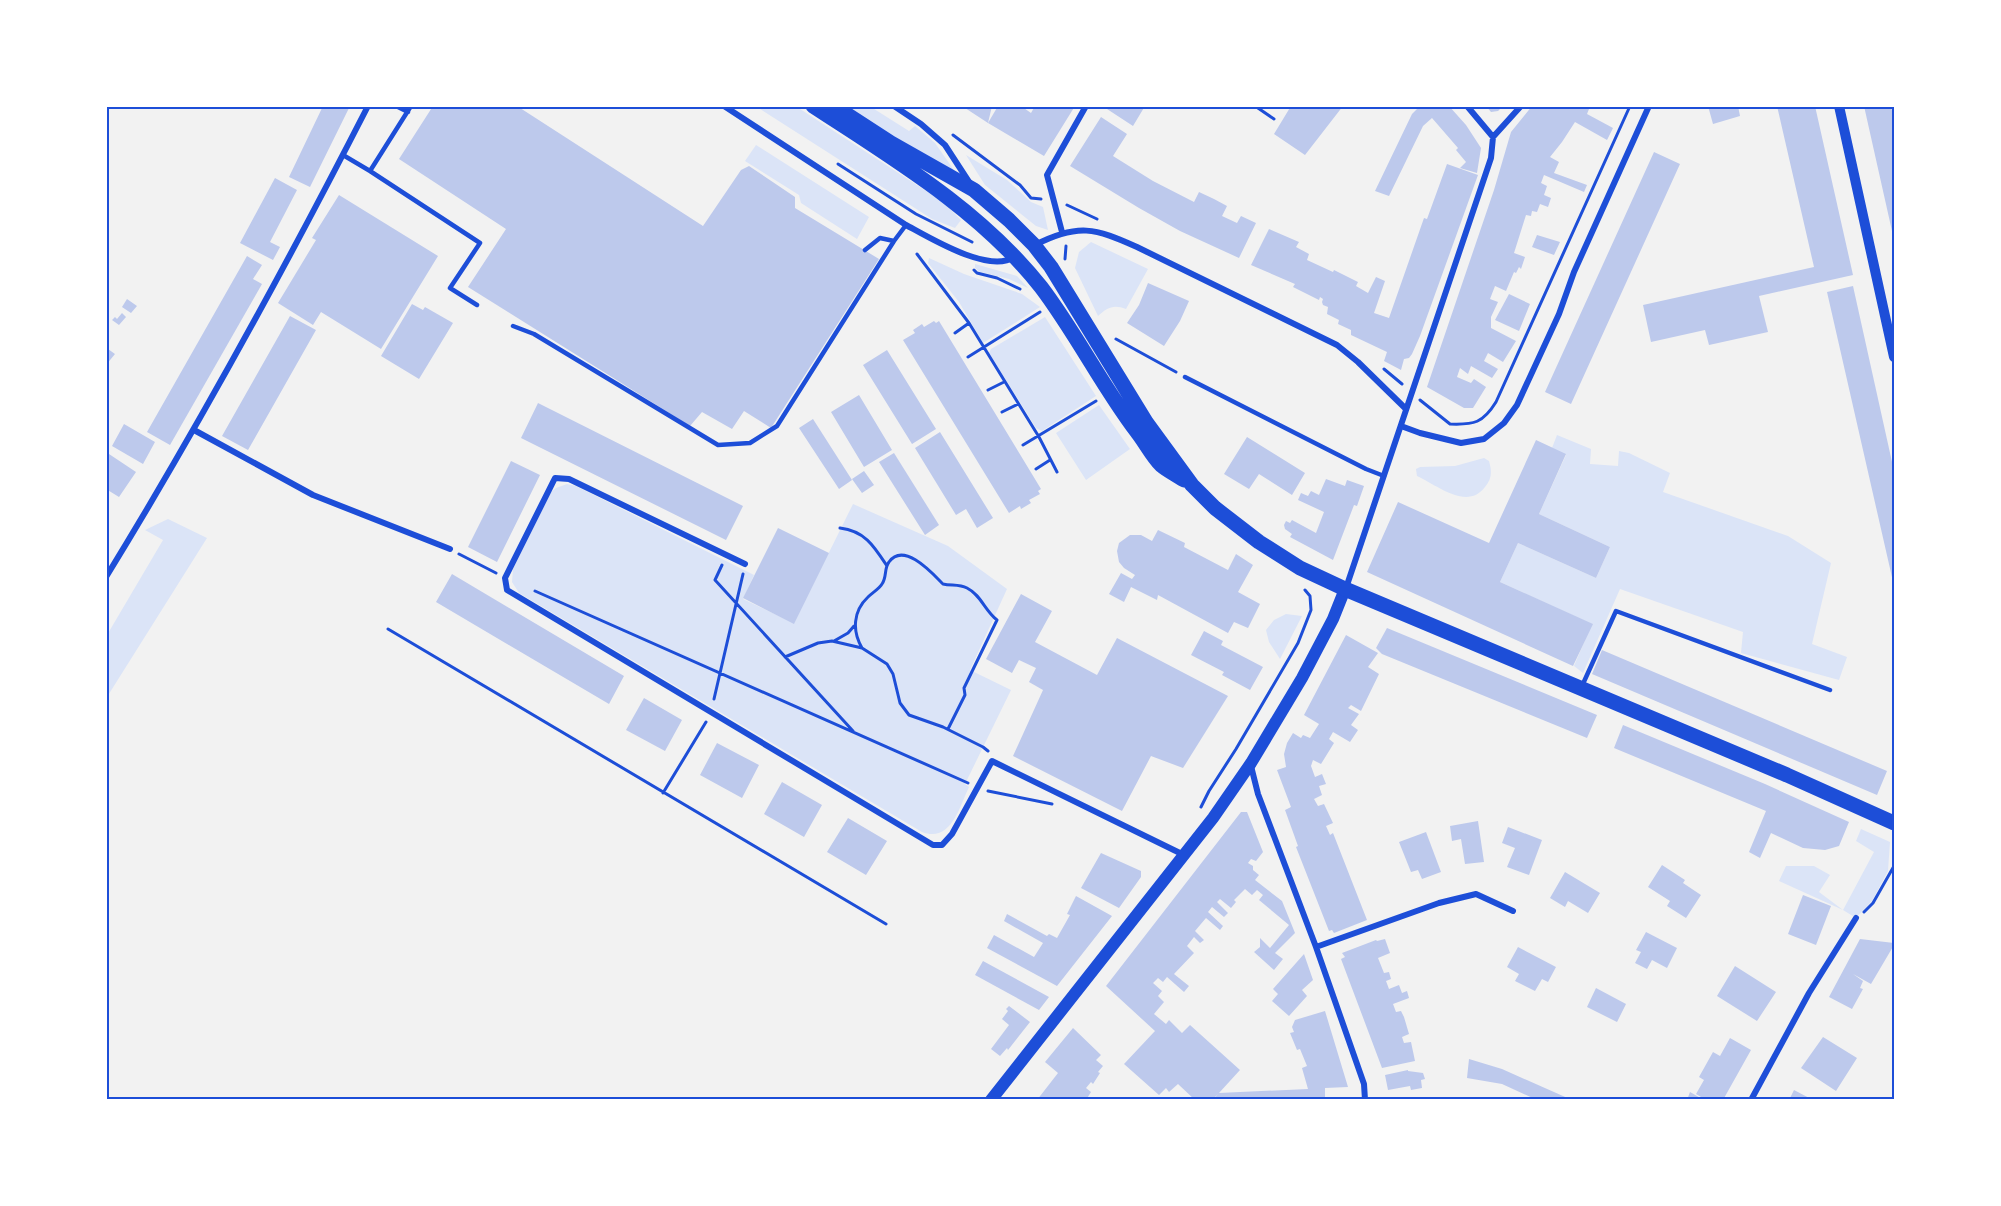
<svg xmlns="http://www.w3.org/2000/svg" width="2001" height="1206" font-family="Roboto,sans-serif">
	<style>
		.green { fill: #dbe4f7 }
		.building { fill: #bdc9ec }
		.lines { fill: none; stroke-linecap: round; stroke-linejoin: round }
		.path { stroke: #1d4ed8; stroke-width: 3 }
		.service { stroke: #1d4ed8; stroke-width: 4.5 }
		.minor { stroke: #1d4ed8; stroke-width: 6 }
		.tertiary { stroke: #1d4ed8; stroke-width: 10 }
		.secondary { stroke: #1d4ed8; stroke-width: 12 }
		.primary { stroke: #1d4ed8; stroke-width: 15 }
		.neatline { fill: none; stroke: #1d4ed8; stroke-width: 2 }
	</style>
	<rect width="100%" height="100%" fill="#f2f2f2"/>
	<path class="green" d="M757 107H797L943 202 961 220 955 228 932 219Z
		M843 107H871L909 131 915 126 935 143 956 173Z
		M756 145 869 217 857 239 801 203 799 195 745 161Z
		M966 155 1007 180 1031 202 1043 207 1048 230 1036 226 985 185Z
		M1091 242 1148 269 1126 309C1113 304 1107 308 1098 316L1075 268 1079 252Z
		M929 258 964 274 1022 294 1040 307 983 343 959 302 928 263Z
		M975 264 1017 276 1028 288 1009 279 980 272 975 268Z
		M1045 317 1096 396 1042 431 1036 428 989 353 991 349Z
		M1099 405 1130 449 1086 480 1056 433Z
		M1557 435 1591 449 1590 464 1618 466 1619 451 1629 453 1670 473 1663 492 1788 536 1831 563 1812 644 1847 657 1839 680 1741 653 1743 632 1620 589 1583 673 1574 666 1592 624 1500 582 1518 543 1596 578 1610 547 1539 514 1566 455 1552 448Z
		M1484 458 1489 461C1492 471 1492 479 1485 487 1467 511 1437 485 1417 476L1416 469 1420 467 1455 466Z
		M567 484 576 486 754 575 743 599 794 623 853 504 948 546 1007 589 970 670 1011 690 965 784 969 787C959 808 951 843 922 832L519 593 512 582 513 569 551 492 556 488Z
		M168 519 207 538 107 697V635L163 540 145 530Z
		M1286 614 1302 616 1280 659 1269 642 1266 630 1274 620Z
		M1861 829 1890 842 1888 871 1872 901 1856 918 1843 910 1779 881 1786 866H1814L1830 875 1819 892 1843 910 1874 852 1856 841Z"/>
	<path class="building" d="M323 106H350L310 187 289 177Z
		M433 106H517L703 226 741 170 749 166 795 197V208L879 259 771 428 744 411 732 429 702 412 690 426 468 287 506 229 399 159Z
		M962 106H992L988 123 998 106H1021L1031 113 1035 106H1075L1044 156 988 123Z
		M1109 106H1145L1133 126 1107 109Z
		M1291 106H1343L1305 155 1274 134Z
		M1420 106H1449L1466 125 1481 148 1477 173 1460 168 1466 162 1456 150 1458 148 1432 118 1423 126 1389 196 1375 191 1412 114Z
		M1486 106H1503L1498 111 1491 112Z
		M1532 106H1584L1589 109 1587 114 1613 128 1607 140 1575 122 1562 142 1550 157 1559 162 1554 173 1587 185 1584 192 1544 175 1541 183 1547 186 1544 195 1551 198 1548 207 1540 204 1537 212 1532 211 1531 216 1526 215 1514 253 1525 257 1521 269 1519 267 1516 273 1514 272 1506 291 1495 286 1490 299 1498 302 1491 317V328L1516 341 1503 362 1488 353 1484 361 1498 369 1492 378 1471 366 1468 374 1460 368 1457 377 1471 383 1474 379 1486 387 1473 408H1464L1427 387 1494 190 1511 132Z
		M1708 106H1738L1740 116 1713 124Z
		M1777 106H1815L1853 275 1759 296 1768 332 1709 345 1705 330 1651 342 1643 305 1814 267Z
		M1864 106H1891L1894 120V240Z
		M1101 117 1127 134 1113 156 1153 181 1194 202 1199 192 1214 199 1227 206 1222 216 1237 223 1241 216 1256 223 1239 258 1180 231 1139 208 1070 166Z
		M1654 152 1680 164 1571 404 1545 392Z
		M1447 164 1478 175 1420 336 1412 354 1409 358 1404 359 1401 370 1384 361 1387 352 1351 335V330L1338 324 1339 320 1327 314 1328 307 1323 305 1322 302 1323 299 1320 297 1319 300 1293 287 1295 284 1251 265 1269 229 1299 242 1296 247 1309 254 1307 260 1333 272 1334 270 1358 282 1356 286 1368 293 1376 277 1385 281 1374 313 1389 318 1424 218 1427 219Z
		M275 178 297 190 270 242 280 247 273 260 240 243Z
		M339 195 438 256 381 349 321 312 313 325 278 303 316 240 312 238Z
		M1537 235 1560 242 1554 255 1532 247Z
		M247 256 262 265 253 279 262 284 170 445 147 432Z
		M1148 283 1189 301 1180 321 1164 346 1127 323 1139 305Z
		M1853 286 1894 471V586L1827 292Z
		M1509 294 1530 304 1519 331 1495 320Z
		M127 299 137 306 131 313 122 307Z
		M412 304 423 310 425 307 453 323 419 379 381 356Z
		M122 313 126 317 119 325 112 320 115 317 117 319Z
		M290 316 316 330 248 450 222 436Z
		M934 321 936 323 939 321 1041 489 1038 491 1040 494 1029 500 1031 503 1021 509 1020 506 1009 513 903 340 915 333 913 330 922 324 924 327Z
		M108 349 115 354 106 365V350Z
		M887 350 936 429 912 444 863 365Z
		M859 395 892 450 864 467 831 412Z
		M538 403 743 506 726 540 521 438Z
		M813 419 852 480 839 489 799 428Z
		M124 424 155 442 143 464 112 446Z
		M940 432 993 518 977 528 966 509 956 515 915 448Z
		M1247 437 1305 473 1292 495 1259 474 1249 489 1224 474Z
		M1536 440 1566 454 1539 514 1610 547 1596 578 1518 543 1500 582 1593 624 1573 666 1367 572 1398 502 1489 543Z
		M894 453 939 525 925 535 879 462Z
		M109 454 136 472 119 497 106 489V458Z
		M511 461 540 475 497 562 468 547Z
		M864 471 874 485 862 493 852 479Z
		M1326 479 1345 486 1347 480 1364 486 1357 506 1354 505 1333 560 1290 537 1292 534 1285 529 1284 525 1286 521 1290 523 1292 520 1316 533 1324 512 1298 500 1301 493 1308 496 1311 491 1319 495Z
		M778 528 829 553 794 624 743 598Z
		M1158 530 1185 543 1184 547 1228 570 1236 554 1253 565 1238 592 1260 604 1248 628 1234 622 1228 633 1158 595 1157 600 1131 587 1124 602 1109 594 1121 573 1132 579 1135 575 1124 568 1119 562 1117 551 1119 543 1130 535H1141L1152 541Z
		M452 574 624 676 609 704 436 602Z
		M1021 594 1052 611 1035 642 1097 675 1117 638 1228 696 1183 768 1151 756 1122 811 1013 756 1043 690 1029 682 1036 668 1019 660 1012 673 986 659Z
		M1387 628 1597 715 1587 738 1382 654 1376 648Z
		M1204 631 1223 641 1221 645 1263 667 1250 690 1222 675 1224 672 1191 655Z
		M1346 635 1378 653 1368 667 1379 674 1361 711 1351 705 1348 708 1359 714 1351 725 1358 730 1350 742 1333 732 1329 739 1334 743 1321 764 1313 760 1311 766 1315 777 1322 774 1326 784 1319 786 1322 795 1314 799 1318 806 1324 804 1333 823 1326 826 1330 835 1333 833 1367 920 1334 933 1332 930 1329 931 1296 847 1298 846 1285 810 1291 807 1277 770 1286 767 1284 754 1287 743 1293 733 1301 738 1303 735 1310 738 1319 724 1304 715Z
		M1602 650 1887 771 1877 795 1592 674Z
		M644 698 682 720 665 751 626 730Z
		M1623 725 1765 784 1849 822 1839 846 1825 850 1803 848 1771 833 1760 858 1749 852 1766 811 1614 748Z
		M717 743 759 765 742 798 700 775Z
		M782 782 822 805 804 837 764 814Z
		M1241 812H1247L1263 852 1256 861 1251 859 1248 863 1253 866V870L1259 875 1255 880 1282 901 1295 933 1275 953 1283 959 1274 970 1254 952 1260 947V938L1270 948 1289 925 1259 900 1263 895 1257 890 1252 895 1245 889 1234 900 1236 902 1231 908 1220 899 1217 902 1228 913 1224 917 1212 907 1208 912 1223 926 1220 930 1206 918 1195 931 1204 940 1200 943 1194 937 1187 946 1194 953 1174 974 1189 986 1184 992 1167 977 1163 982 1158 978 1153 983 1162 991 1158 996 1164 1002 1154 1014 1166 1024 1169 1020 1182 1033 1190 1025 1240 1070 1219 1093 1308 1089 1302 1068 1307 1066 1300 1049 1297 1050 1290 1033 1294 1032 1292 1027 1295 1020 1325 1011 1348 1087 1325 1088V1100H1213L1218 1094 1212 1100H1195L1178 1084 1169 1092 1166 1088 1159 1095 1124 1064 1155 1031 1106 986Z
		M848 818 887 841 866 875 827 852Z
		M1478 821 1484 862 1465 864 1461 839 1452 841 1450 826Z
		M1508 827 1542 840 1529 875 1507 867 1515 848 1502 843Z
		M1426 832 1441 872 1422 879 1418 870 1411 872 1399 842Z
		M1101 853 1141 871V877L1119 908 1081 888Z
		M1662 865 1685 880 1683 883 1701 895 1686 918 1667 906 1670 901 1648 887Z
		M1565 872 1600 893 1588 913 1568 901 1565 907 1550 898Z
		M1803 895 1831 906 1816 945 1788 934Z
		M1076 896 1112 916 1057 986 987 948 994 935 1034 957 1043 943 1004 921 1007 914 1047 936 1049 934 1057 938 1070 915 1067 914Z
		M1646 932 1677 948 1667 968 1652 960 1647 969 1635 963 1641 952 1636 950Z
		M1385 939 1390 953 1378 958 1384 973 1389 972 1391 979 1386 981 1389 989 1399 985 1402 993 1407 991 1409 998 1393 1004 1396 1012 1401 1011 1404 1017 1409 1034 1402 1037 1404 1043 1411 1042 1415 1061 1382 1068 1341 959 1345 957 1342 953 1376 940 1377 941Z
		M1860 939 1894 943V945L1871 984 1853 974 1863 981 1860 988 1863 989 1852 1009 1829 997Z
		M1518 947 1556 967 1548 982 1542 979 1535 991 1515 981 1519 974 1507 967Z
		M1304 954 1313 980 1302 990 1307 996 1289 1016 1272 1001 1278 994 1273 989Z
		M983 961 1049 997 1039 1010 975 975Z
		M1735 966 1776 992 1757 1021 1717 996Z
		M1596 988 1626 1004 1617 1022 1587 1007Z
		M1009 1006 1030 1022 1008 1050 1007 1048 1000 1056 991 1049 1009 1025 1002 1019 1008 1011 1006 1009Z
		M1073 1028 1101 1055 1096 1060 1103 1066 1098 1072 1100 1073 1093 1084 1091 1082 1086 1088 1091 1092 1086 1100H1037L1058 1073 1045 1062Z
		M1823 1037 1857 1058 1836 1091 1801 1068Z
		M1730 1038 1751 1050 1723 1100H1706L1696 1094 1704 1080 1699 1077 1713 1052 1720 1056Z
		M1469 1059 1502 1069 1572 1100H1537L1502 1084 1467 1078Z
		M1408 1070V1071L1423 1073 1425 1079 1421 1080 1422 1088 1411 1090 1410 1086 1388 1090 1385 1075Z
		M1794 1090 1813 1100H1789Z
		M1690 1092 1704 1100H1687Z"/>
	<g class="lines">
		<path class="path" d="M1255 106 1274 119
			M953 135 1020 185 1031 198 1041 199
			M838 164 916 214 972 242
			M1067 205 1097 219
			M917 254 969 323 1039 437 1057 472
			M1065 259 1066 246
			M974 270 977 273 997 278 1020 289
			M955 333 969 323
			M1116 339 1176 372
			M968 357 1040 312
			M1384 369 1402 384
			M988 390 1004 382
			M1420 400 1450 424C1474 425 1483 423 1496 402L1630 106
			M1002 412 1018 404
			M1023 445 1096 401
			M1036 469 1050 460
			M840 528C865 531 874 546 887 566
			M459 554 496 573
			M722 565 715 580 853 731
			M535 591 968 783
			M388 629 886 924
			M834 641 848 633 854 626
			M862 648C852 631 853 611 868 597 873 592 879 589 882 584 887 577 884 568 889 562 904 541 933 574 943 584 951 586 959 584 967 588 981 595 985 611 997 620L964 688 965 695 948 729
			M785 657 818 643 832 641 862 648 887 664 893 674 900 703 909 715 943 727 983 747 988 751
			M714 699 743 574
			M988 791 1052 804
			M663 793 706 722
			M1201 807 1209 791 1236 749 1298 643 1311 610 1310 596 1305 590
			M1864 912 1873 903 1894 866"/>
		<path class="service" d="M396 106 408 112
			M343 155 370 171 480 243 450 288 477 305
			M370 171 411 106
			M865 250 880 238 894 241
			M513 326 534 334 718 445 750 443 777 426 894 241 906 225
			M1185 377 1366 469 1384 476
			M1582 686 1616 611 1830 690"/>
		<path class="minor" d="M724 106 906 225C930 238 989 274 1014 257
			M894 106 921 124 945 145 971 185
			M1493 137 1521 106
			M1062 232 1047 175 1086 106
			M1035 245C1078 223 1095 228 1137 247L1337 345 1358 362 1406 409
			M1401 426 1420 433 1461 443 1484 439 1504 423 1517 405 1559 314 1574 272 1649 106
			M194 430 313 495 450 549
			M745 564 569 479 555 478 505 578 507 590 933 845H942L952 834 992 761 1184 855
			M106 577C200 424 286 266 368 106
			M1346 588 1491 158 1493 137 1467 106
			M1251 766 1258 794 1316 947 1364 1084 1365 1100
			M1316 947 1439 903 1476 894 1513 911
			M1751 1100 1809 993 1856 918"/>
		<path class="tertiary" d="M1839 106 1894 357"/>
		<path class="secondary" d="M991 1100 1213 818 1251 763 1302 678 1333 619 1345 589"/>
		<path class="primary" d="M813 106C894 159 980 210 1041 287 1076 333 1102 386 1137 432 1145 442 1152 456 1161 465 1168 471 1177 475 1184 480
			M834 106 891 143 974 190 1009 220 1034 245 1051 267 1146 422 1192 485 1215 508 1259 542 1300 568 1345 589 1787 775 1894 823"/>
	</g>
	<rect width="2001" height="1206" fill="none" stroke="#ffffff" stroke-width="216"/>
	<rect x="108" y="108" width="1785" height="990" class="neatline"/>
</svg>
